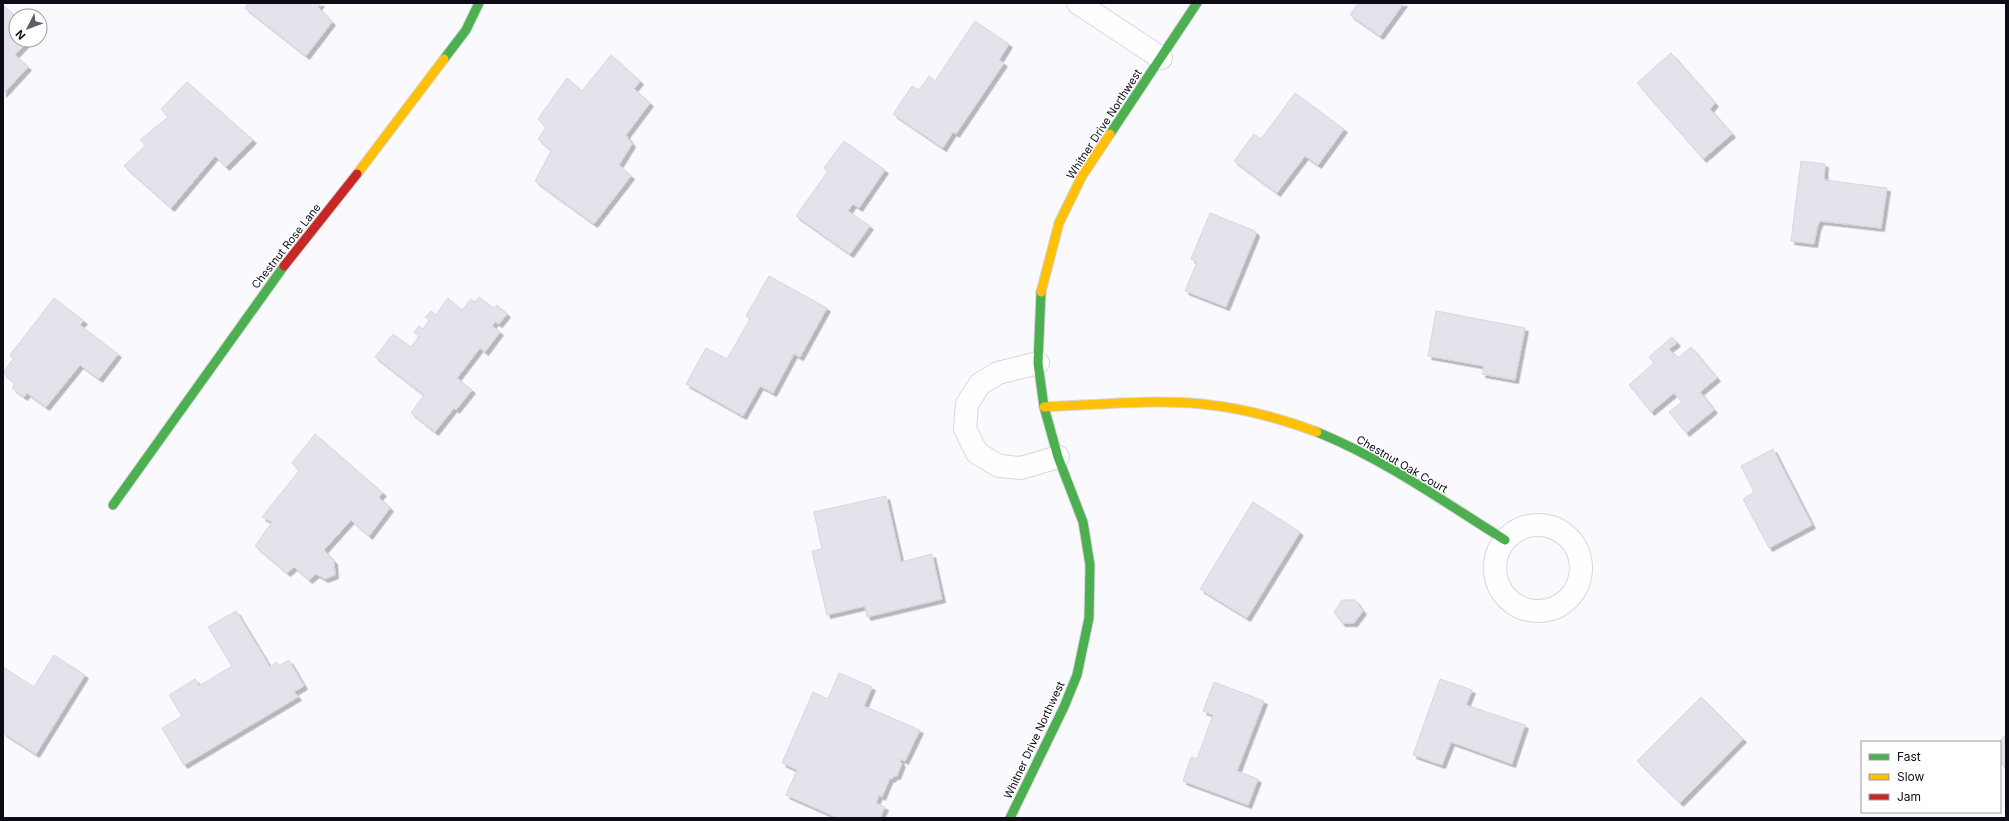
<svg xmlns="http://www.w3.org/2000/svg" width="2009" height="821" font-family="Inter,sans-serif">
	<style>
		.building { fill: #e4e2eb; stroke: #d7d6de; filter: url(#shadow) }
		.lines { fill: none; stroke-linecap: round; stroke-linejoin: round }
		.street-casing { stroke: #d8d6de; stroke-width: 24 }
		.fast-casing { stroke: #d8d6de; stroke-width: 11 }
		.slow-casing { stroke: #d8d6de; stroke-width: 11 }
		.jam-casing { stroke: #d8d6de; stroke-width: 11 }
		.street { stroke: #fefeff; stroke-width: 22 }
		.fast { stroke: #4caf50; stroke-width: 9 }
		.slow { stroke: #ffc107; stroke-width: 9 }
		.jam { stroke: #c62828; stroke-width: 9 }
		.labels { text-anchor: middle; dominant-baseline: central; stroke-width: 3; stroke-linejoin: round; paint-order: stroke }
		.street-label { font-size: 11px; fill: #0d0b15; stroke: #fff }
	</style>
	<defs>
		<filter id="shadow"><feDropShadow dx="3.5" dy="3.5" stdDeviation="0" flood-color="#0004"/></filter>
	</defs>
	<rect width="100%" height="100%" fill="#faf9fe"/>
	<path class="building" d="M248 3H321L318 7 332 22 306 56 245 8Z
		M1358 3H1404L1380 36 1350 15Z
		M3 5 16 17V40H29L15 55 28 67 3 94Z
		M975 21 1009 44 999 60 1004 63 956 134 953 132 943 148 893 114 912 86 919 90 929 76 935 81Z
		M1671 53 1715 103 1710 109 1732 134 1703 159 1637 83Z
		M611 55 640 81 634 89 650 103 626 135 632 144 619 165 631 176 594 224 535 181 551 151 538 139 546 127 538 119 567 78 582 91Z
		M187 82 253 140 226 167 215 156 171 208 124 166 146 145 140 140 168 117 161 109Z
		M1295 93 1344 129 1318 165 1305 156 1277 193 1234 161 1254 134 1261 139Z
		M844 141 885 170 859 208 853 204 848 211 870 226 850 254 796 216 828 171 824 168Z
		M1801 161 1825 164 1824 180 1887 188 1881 228 1820 221 1817 228 1814 244 1791 241Z
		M1210 213 1255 231 1256 234 1226 307 1185 291 1197 262 1191 259Z
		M769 276 827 308 800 357 794 354 773 393 760 386 743 416 686 384 706 348 727 359 750 319 746 316Z
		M479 297 494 308 497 305 507 314 499 324 495 322 492 326 500 332 485 352 480 348 457 378 472 390 456 410 454 408 435 432 411 413 424 395 375 357 393 334 411 347 419 336 414 332 419 326 423 329 429 320 425 317 431 311 436 315 448 298 462 310 471 299 475 302Z
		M54 298 84 321 80 325 118 354 99 379 80 365 46 407 27 393 24 397 12 388 15 383 3 373 13 359 10 355Z
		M1436 311 1525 328 1515 380 1482 374 1484 366 1428 356Z
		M1672 337 1677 343 1669 349 1678 358 1691 347 1717 378 1700 392 1714 410 1686 433 1669 412 1682 402 1674 393 1651 412 1629 385 1654 363 1649 357Z
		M315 434 383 493 379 497 390 508 369 536 351 520 324 550 334 561 335 575 325 579 316 574 309 580 294 567 287 573 255 546 272 522 262 517 299 471 292 463Z
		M1773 449 1812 525 1769 548 1743 499 1754 492 1741 466Z
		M886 496 901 562 932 554 942 599 867 617 865 606 827 615 812 551 822 549 814 512Z
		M1253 502 1300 532 1247 618 1200 589Z
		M1342 600H1355L1363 611 1354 623H1342L1334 612Z
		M236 611 270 667 277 662 279 666 289 660 304 686 294 692 298 697 184 765 162 728 182 716 169 695 195 679 199 686 232 666 208 627Z
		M54 655 85 675 36 754 3 733V667L34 687Z
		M839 673 872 687 864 706 920 730 905 761 901 759 900 762 902 763 897 776H894L892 779 890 778 882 797 879 795 876 803 885 807 880 818H838L786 795 797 770 782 763 813 692 828 699Z
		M1440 679 1472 690 1466 705 1525 725 1512 764 1451 742 1442 765 1413 755Z
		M1214 682 1264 701 1237 771 1258 779 1248 805 1183 781 1191 757 1197 759 1213 715 1203 711Z
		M1701 697 1743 739 1680 803 1637 761Z
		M2006 735V769L2000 762V742H1998Z"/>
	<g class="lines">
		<g class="street-casing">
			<path id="street" d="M1078 3 1161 58
				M1038 363 998 373 980 384 967 404 965 429 977 453 999 466 1021 468 1058 457
				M1495 568a43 43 0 1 1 86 0a43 43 0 1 1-86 0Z"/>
		</g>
		<g class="fast-casing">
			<path id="fast" d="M444 59 466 30 479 3
				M1110 134 1197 3
				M1317 432C1384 459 1444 502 1505 540
				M113 505 284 266
				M1010 818 1064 707 1077 675 1089 618 1090 565 1083 522 1058 457 1044 407 1038 363 1041 292"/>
		</g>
		<g class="slow-casing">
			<path id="slow" d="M357 174 444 59
				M1041 292 1059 223 1082 176 1110 134
				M1044 407C1096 405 1149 399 1202 404 1241 408 1280 418 1317 432"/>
		</g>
		<g class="jam-casing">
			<path id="jam" d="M284 266 357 174"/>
		</g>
		<use href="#street" class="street"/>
		<use href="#fast" class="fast"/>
		<use href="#slow" class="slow"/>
		<use href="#jam" class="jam"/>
	</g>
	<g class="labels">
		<g class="street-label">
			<text transform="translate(1104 124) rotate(-57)">Whitner Drive Northwest</text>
			<text transform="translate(286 246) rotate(-52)">Chestnut Rose Lane</text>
			<text transform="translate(1402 464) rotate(30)">Chestnut Oak Court</text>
			<text transform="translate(1034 740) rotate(-65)">Whitner Drive Northwest</text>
		</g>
	</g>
	<rect width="2009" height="821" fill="none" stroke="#0d0b15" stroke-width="8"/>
	<rect x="1861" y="741" width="140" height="72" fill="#ffffff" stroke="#9e9da1"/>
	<rect x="1869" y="754" width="20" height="6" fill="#4caf50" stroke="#9e9da1"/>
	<text x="1897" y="761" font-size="12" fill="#0d0b15">Fast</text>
	<rect x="1869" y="774" width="20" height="6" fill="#ffc107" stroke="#9e9da1"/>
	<text x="1897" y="781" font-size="12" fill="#0d0b15">Slow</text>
	<rect x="1869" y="794" width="20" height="6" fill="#c62828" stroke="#9e9da1"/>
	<text x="1897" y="801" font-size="12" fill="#0d0b15">Jam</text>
	<g transform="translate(28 28) rotate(228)"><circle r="19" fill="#ffffff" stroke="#9e9da1"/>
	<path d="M0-3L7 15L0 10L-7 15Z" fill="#605e67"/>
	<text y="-6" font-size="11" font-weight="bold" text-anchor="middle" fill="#0d0b15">N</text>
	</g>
</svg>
